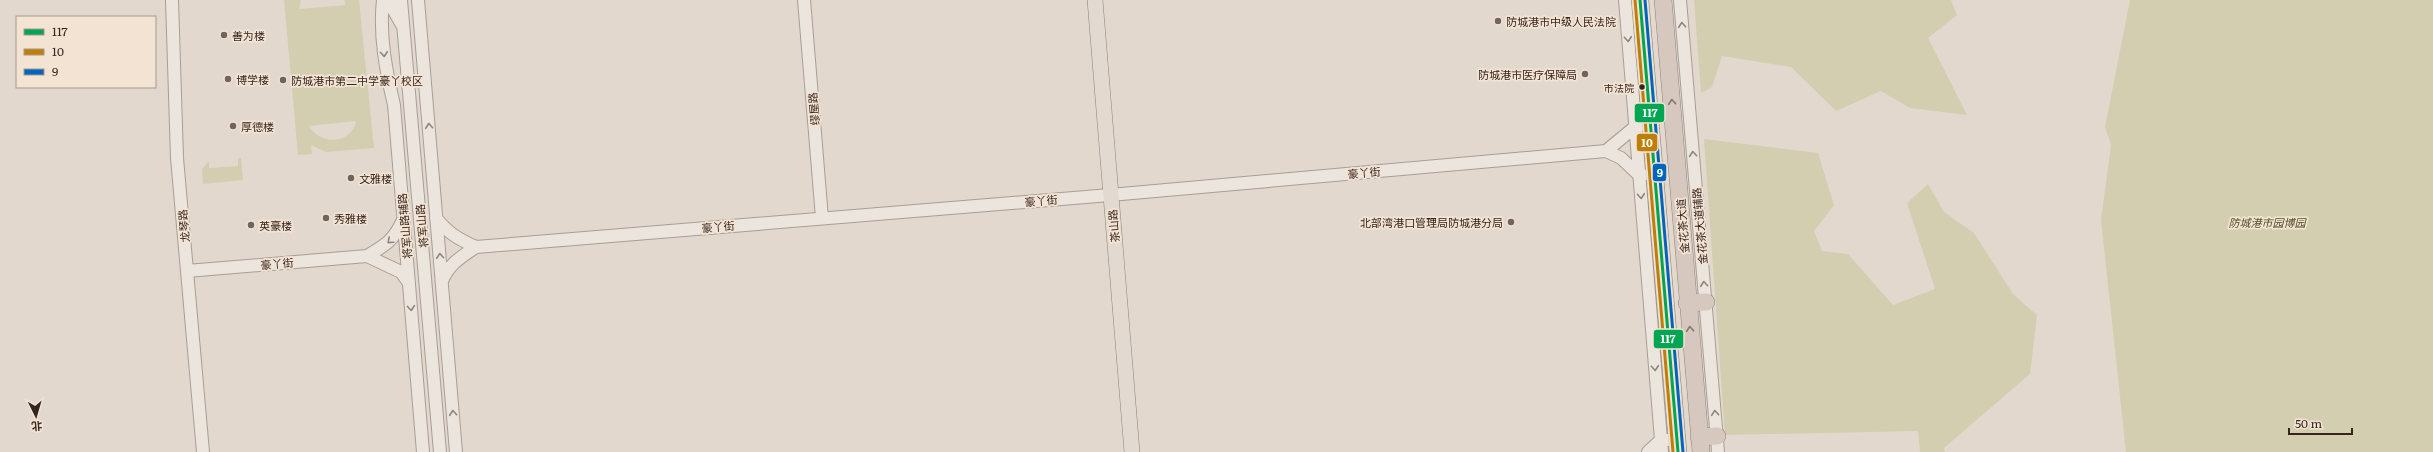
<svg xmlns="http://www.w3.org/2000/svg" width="2433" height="452" font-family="Literata,'Noto Sans SC',serif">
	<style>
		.green { fill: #d4ceb0; fill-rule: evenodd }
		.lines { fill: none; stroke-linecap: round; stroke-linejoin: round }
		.minor-casing { stroke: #a89e96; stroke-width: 14 }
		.major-casing { stroke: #8d847d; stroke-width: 16 }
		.highway-casing { stroke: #8d847d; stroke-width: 18 }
		.minor { stroke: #ebe5de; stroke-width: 12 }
		.major { stroke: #e2d9d0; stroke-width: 15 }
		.highway { stroke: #d6c8be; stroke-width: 17 }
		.bus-1-casing { stroke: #f3e3d3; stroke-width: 6 }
		.bus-2-casing { stroke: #f3e3d3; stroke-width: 6 }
		.bus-3-casing { stroke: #f3e3d3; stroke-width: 6 }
		.bus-1 { stroke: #00a651; stroke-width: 3 }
		.bus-2 { stroke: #bd7f09; stroke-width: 3 }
		.bus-3 { stroke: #0065bd; stroke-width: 3 }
		.oneway { stroke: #90857e }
		.oneway2 { stroke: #86766e }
		.poi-dot { fill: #72645c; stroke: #f3e3d3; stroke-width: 1.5 }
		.bus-dot { fill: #36251f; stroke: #f3e3d3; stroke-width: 1.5 }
		.labels { text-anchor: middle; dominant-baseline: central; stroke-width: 3.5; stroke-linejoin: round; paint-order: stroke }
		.bus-label { font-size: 10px; fill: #36251f; stroke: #f3e3d3; text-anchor: end }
		.poi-label { font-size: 11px; fill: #36251f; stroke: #f3e3d3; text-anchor: start }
		.street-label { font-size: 11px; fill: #36251f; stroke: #f3e3d3 }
		.park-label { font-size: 11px; font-style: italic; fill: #4f5126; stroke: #f3e3d3 }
		.line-badge { stroke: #f3e3d3; stroke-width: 1.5 }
		.badge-label { font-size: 11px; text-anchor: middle; font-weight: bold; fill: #fff }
	</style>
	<rect width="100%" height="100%" fill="#e2d8cd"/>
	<path class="green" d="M284 0H301L299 9 346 5 344 0H359L374 148 326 152 311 145 312 154 298 155ZM356 121C351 145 320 145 309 126Z
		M1694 0H1951L1957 15 1928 38 1967 115 1910 108 1881 91 1836 111 1791 67 1722 56 1712 87 1701 93Z
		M2130 0H2433V452H2126L2101 220 2111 145 2105 127Z
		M1704 139 1818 153 1834 205 1814 231 1822 251 1848 254 1893 305 1935 289 1907 203 1928 184 1944 212 1974 233 2013 294 2037 315 2030 374 1944 448 1945 452H1920L1918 431 1725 435Z
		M238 158H241L243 180 203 184 202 169 209 161V168L238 166Z"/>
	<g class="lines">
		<g class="minor-casing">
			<path id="minor" d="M172 0 177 158 203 452
				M383 0C379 35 386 71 394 105L423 452
				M388 0 402 25
				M401 0 440 452
				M418 0 456 452
				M804 0 822 218
				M1625 0 1662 452
				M1680 0 1718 452
				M1640 126 1635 127 1606 151 1621 158 1639 175H1643
				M436 218C448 233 458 239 476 247L1110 195 1606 151
				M367 256 401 272 409 283
				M187 271 367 256C386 245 393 241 403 220
				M442 281C449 264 461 257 476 247
				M1648 452 1661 440H1668"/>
		</g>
		<g class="major-casing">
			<path id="major" d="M1095 0 1132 452"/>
		</g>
		<g class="highway-casing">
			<path id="highway" d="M1640 0 1678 452
				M1663 0 1701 452
				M1687 303 1706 302
				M1699 437 1717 436"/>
		</g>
		<use href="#minor" class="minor"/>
		<use href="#major" class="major"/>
		<use href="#highway" class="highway"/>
		<g class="bus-1-casing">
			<path id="bus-1" d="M1640 0 1678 452"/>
		</g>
		<g class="bus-2-casing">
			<path id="bus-2" d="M1635 0 1673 452"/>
		</g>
		<g class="bus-3-casing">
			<path id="bus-3" d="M1645 0 1683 452"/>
		</g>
		<use href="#bus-1" class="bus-1"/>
		<use href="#bus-2" class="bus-2"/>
		<use href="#bus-3" class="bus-3"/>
	</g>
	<defs><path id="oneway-chevron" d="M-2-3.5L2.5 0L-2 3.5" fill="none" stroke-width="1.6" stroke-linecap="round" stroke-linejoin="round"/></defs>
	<g class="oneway">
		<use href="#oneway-chevron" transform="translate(1682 25) rotate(-95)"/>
		<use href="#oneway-chevron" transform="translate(1628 39) rotate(85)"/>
		<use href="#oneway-chevron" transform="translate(384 54) rotate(85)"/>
		<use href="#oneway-chevron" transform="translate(429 126) rotate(-95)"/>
		<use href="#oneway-chevron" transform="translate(1693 154) rotate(-95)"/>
		<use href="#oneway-chevron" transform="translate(1641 196) rotate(85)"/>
		<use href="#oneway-chevron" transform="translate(390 241) rotate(138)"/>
		<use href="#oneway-chevron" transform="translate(440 256) rotate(-95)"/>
		<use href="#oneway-chevron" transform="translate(1704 284) rotate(-95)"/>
		<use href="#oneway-chevron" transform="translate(411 308) rotate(85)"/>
		<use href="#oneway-chevron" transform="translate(1655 368) rotate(85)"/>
		<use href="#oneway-chevron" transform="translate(453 413) rotate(-95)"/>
		<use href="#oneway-chevron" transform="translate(1715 413) rotate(-95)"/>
	</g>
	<g class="oneway2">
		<use href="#oneway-chevron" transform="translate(1672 102) rotate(-95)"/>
		<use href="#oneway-chevron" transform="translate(1690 329) rotate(-95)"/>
	</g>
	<g class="poi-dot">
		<circle cx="1498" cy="21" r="4"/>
		<circle cx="224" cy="35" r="4"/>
		<circle cx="1585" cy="74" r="4"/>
		<circle cx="228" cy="79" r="4"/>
		<circle cx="283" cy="80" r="4"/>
		<circle cx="233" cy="126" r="4"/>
		<circle cx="351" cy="178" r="4"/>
		<circle cx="326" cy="218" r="4"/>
		<circle cx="1511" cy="222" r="4"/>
		<circle cx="251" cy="225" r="4"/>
	</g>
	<circle class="bus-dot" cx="1642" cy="87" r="3.5"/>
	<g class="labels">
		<g class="bus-label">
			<text x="1634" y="87">巿法院</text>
		</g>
		<g class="poi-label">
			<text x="1506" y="21">防城港市中级人民法院</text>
			<text x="232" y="35">善为楼</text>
			<text x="1577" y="74" text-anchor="end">防城港市医疗保障局</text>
			<text x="236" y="79">博学楼</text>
			<text x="291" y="80">防城港市第二中学豪丫校区</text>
			<text x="241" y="126">厚德楼</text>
			<text x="359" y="178">文雅楼</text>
			<text x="334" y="218">秀雅楼</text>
			<text x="1503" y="222" text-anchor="end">北部湾港口管理局防城港分局</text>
			<text x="259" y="225">英豪楼</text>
		</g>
		<g class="street-label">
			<text transform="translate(813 109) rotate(-95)">缪屋路</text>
			<text transform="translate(1364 172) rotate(-5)">豪丫街</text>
			<text transform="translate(1041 200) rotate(-5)">豪丫街</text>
			<text transform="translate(183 226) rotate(-95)">龙琴路</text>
			<text transform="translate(404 226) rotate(-95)">将军山路辅路</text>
			<text transform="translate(421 226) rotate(-95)">将军山路</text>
			<text transform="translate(718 226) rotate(-5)">豪丫街</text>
			<text transform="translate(1113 226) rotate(-95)">茶山路</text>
			<text transform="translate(1682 226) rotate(-94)">金花茶大道</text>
			<text transform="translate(1699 226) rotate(-95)">金花茶大道辅路</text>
			<text transform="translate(277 263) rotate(-5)">豪丫街</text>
		</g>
		<g class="park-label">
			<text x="2267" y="222">防城港市园博园</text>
		</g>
	</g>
	<g class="line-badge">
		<rect x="1634" y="103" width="31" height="20" rx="4" fill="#00a651"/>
		<rect x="1636" y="133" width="22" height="19" rx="4" fill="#bd7f09"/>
		<rect x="1652" y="163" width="15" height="19" rx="4" fill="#0065bd"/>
		<rect x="1653" y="329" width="31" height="20" rx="4" fill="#00a651"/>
	</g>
	<g class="badge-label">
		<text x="1650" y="117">117</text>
		<text x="1647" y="147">10</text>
		<text x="1660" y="177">9</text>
		<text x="1668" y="343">117</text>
	</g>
	<rect x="16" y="16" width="140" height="72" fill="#f3e3d3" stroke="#a7978b"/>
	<rect x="24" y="29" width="20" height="6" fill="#00a651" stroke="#a7978b"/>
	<text x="52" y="36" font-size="12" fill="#36251f">117</text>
	<rect x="24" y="49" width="20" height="6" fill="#bd7f09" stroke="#a7978b"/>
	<text x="52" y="56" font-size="12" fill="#36251f">10</text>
	<rect x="24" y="69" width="20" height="6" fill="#0065bd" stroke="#a7978b"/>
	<text x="52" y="76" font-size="12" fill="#36251f">9</text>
	<g transform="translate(36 416) rotate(175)" stroke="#f3e3d3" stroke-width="3" paint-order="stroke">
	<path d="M0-3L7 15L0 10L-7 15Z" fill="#36251f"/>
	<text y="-6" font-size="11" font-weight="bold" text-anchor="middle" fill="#36251f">北</text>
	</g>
	<path d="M2289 428v6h63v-6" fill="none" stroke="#36251f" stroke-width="2"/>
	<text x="2295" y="428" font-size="12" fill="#36251f" stroke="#f3e3d3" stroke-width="3" paint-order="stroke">50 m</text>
</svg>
